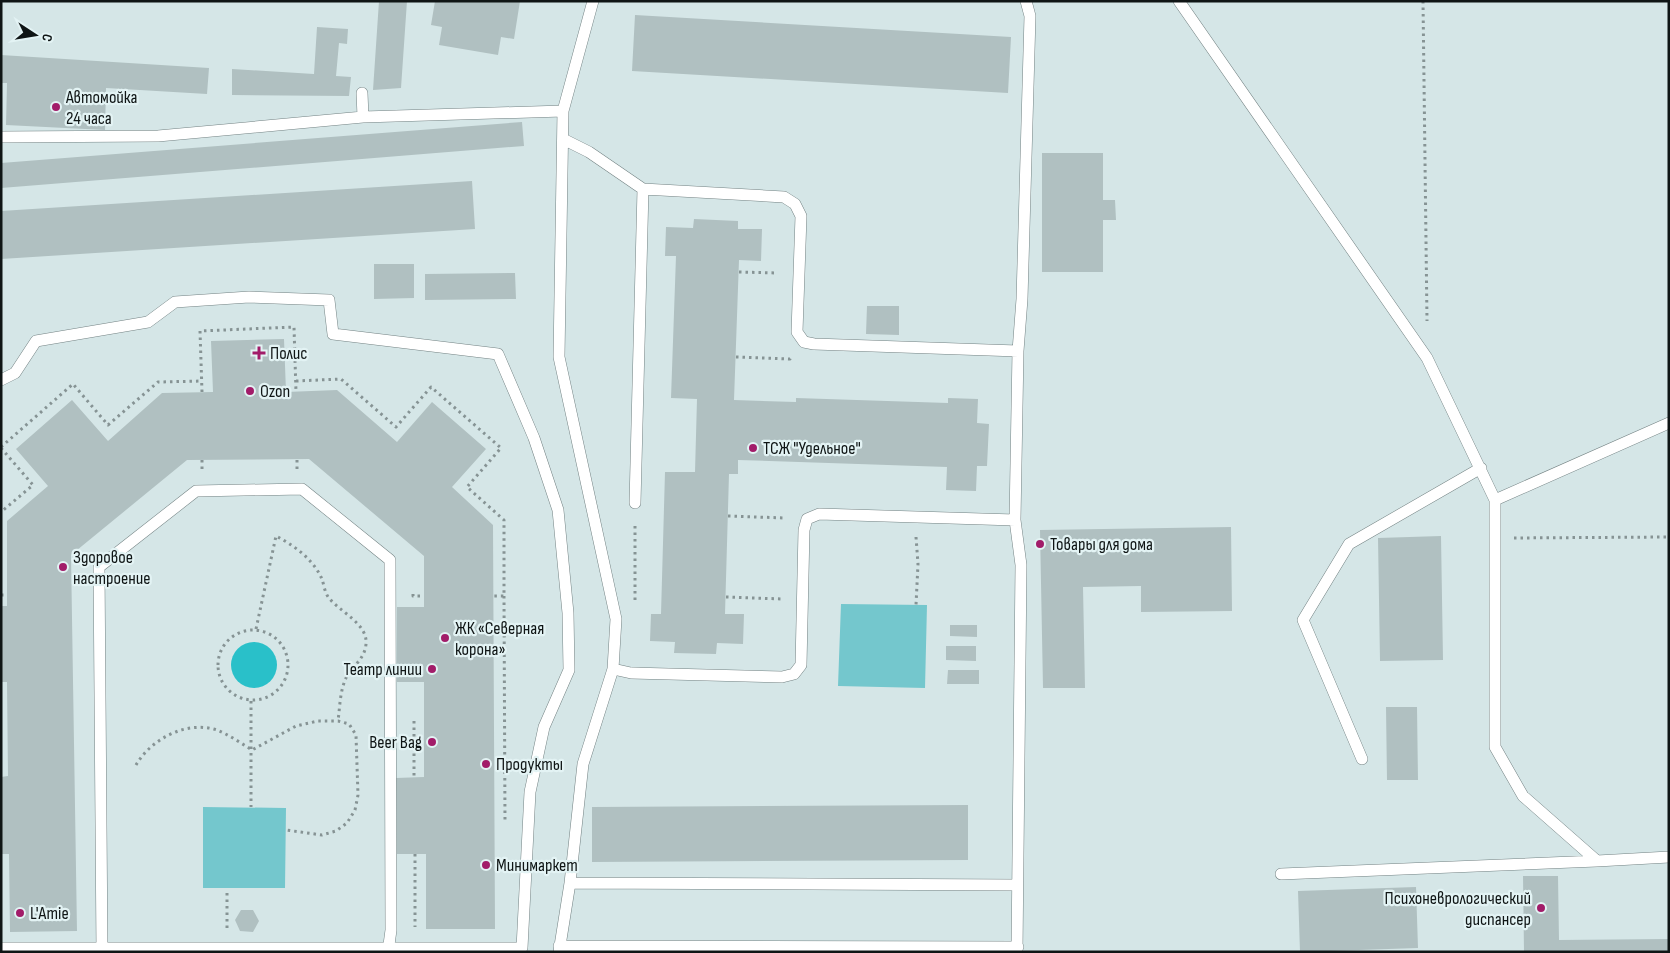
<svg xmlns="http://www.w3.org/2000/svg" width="1670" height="953" font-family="'Sofia Sans Condensed',sans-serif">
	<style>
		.green { fill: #74c7cd }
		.water { fill: #29c0c9 }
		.building { fill: #b0c0c1 }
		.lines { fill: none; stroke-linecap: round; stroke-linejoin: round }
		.lane-casing { stroke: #738283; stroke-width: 12 }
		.path { stroke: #869394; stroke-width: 3; stroke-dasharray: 2.5 4; stroke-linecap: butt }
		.lane { stroke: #fff; stroke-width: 11 }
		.poi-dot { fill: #a21c69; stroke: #e3f3f4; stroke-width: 2 }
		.labels { text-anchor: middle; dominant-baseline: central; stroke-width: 4.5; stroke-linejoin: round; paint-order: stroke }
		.poi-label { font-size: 18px; fill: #0f1515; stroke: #e3f3f4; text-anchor: start }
	</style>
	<rect width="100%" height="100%" fill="#d5e6e7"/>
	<path class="green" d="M841 604 927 605 925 688 838 686Z
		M203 807 286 808 285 888H203Z"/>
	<path class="water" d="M231 665a23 23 0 1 1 46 0a23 23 0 1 1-46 0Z"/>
	<path class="building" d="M379 1H407L401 88 373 90Z
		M435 1H520L514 39 501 37 498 55 439 45 442 27 431 25Z
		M635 15 1011 37 1008 93 632 71Z
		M317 27 348 29 347 44 339 43 336 76 351 77 349 96 232 95V69L314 74Z
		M1 55 209 68 207 94 106 88 105 130 6 125 7 83H1Z
		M522 122 524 146 1 188V163Z
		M1042 153H1103V200H1115L1116 220H1103V272H1042Z
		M472 181 475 229 1 259V211Z
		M694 219 738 221V229H762L761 261 739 260 734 400 796 402V398L948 403V398L978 399 977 423 989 424 987 466H977L976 491 946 490 947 467 738 460V474H729L725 614H744L743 644 717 643 716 654 674 653 675 642 650 641 651 614H661L665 472H695L697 399 671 398 676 256H665L666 227 693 228Z
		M374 264H414V298L374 299Z
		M515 273 516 299 425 300V274Z
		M867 306H899V335L866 334Z
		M284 339 286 392 337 390 397 442 432 402 486 449 452 487 493 525 495 929H426V854H397L396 778 424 777V682H397V607H424V556L309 459 187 460 71 555 77 931 10 932 9 854H1V777L8 776 7 682H1V606H7V521L48 486 16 449 72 400 108 441 162 393 213 392 211 341Z
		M1231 527 1232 611 1141 612V586L1083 587 1085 688H1043L1040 530Z
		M1441 536 1443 660 1380 661 1378 538Z
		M950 625H977V637L950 636Z
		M946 646H976V661L946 660Z
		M948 670H979V684H947Z
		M1386 707H1417L1418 780H1387Z
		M968 805V860L592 862V807Z
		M1523 876H1558L1559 940 1669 939V952H1524Z
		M1416 887 1418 948 1300 952 1298 891Z
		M241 910H253L259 921 253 932 240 931 235 920Z"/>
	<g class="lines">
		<g class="lane-casing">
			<path id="lane" d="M1179 1 1427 358 1495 500V747L1523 796 1597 861
				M362 93 363 117
				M1 137 158 136 363 117 563 111
				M563 139 589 152 643 189 784 197 795 204 801 216 797 332 804 342 814 344 1018 351 1015 520 819 514 807 519 804 530 801 665 794 674 782 677 631 673 613 669
				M1018 351 1022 299 1030 16 1026 1
				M1 380 15 373 36 341 148 322 175 302 249 297 329 300 333 334 498 354 534 438 558 510 568 613 569 670 544 727 530 792 522 948H1
				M1495 500 1669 423
				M635 503 643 189
				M1015 520 1021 565 1017 952
				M1362 759 1303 620 1349 544 1481 468
				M1281 874 1597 861 1669 857
				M570 883 1017 885
				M559 946 1018 947
				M102 952 99 567 196 491 302 489 390 560 391 930 388 952
				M559 952 570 883 583 764 613 669 616 619 559 357 563 111 593 1"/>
		</g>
		<path class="path" d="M1423 1 1427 321
			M739 272 778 273
			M736 357 790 359 791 356
			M296 381 341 379 396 427 431 387 501 448 467 487 504 520V596H493
			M202 392 200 331 294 327 296 392
			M1 447 73 384 108 425 158 382 202 381
			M1 448 33 485 1 512
			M202 460V470
			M297 469V459
			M728 516 785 518
			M916 537 918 564 916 605
			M1514 538 1669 537
			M413 594V596H424
			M1 595H7
			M504 596 505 823
			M726 597 782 599
			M635 600V524
			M256 629 276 536C293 545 312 558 321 577 324 583 324 592 329 598 340 612 368 624 366 644 365 658 354 665 347 676 340 689 340 706 338 721
			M218 665a35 35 0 1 1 70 0a35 35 0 1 1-70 0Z
			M251 701V807
			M414 721V777
			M136 765C151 739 187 720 217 730 229 735 241 743 252 750L296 726 318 721H338L349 724 356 735 358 795 355 810 347 823 336 831 322 835 286 830
			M415 854V927
			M227 928V889"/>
		<use href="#lane" class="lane"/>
	</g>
	<g class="poi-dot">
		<circle cx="56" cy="107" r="5"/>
		<path d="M256.5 345.5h5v5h5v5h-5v5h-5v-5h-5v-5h5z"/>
		<circle cx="250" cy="391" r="5"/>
		<circle cx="753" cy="448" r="5"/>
		<circle cx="1040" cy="544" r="5"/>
		<circle cx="63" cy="567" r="5"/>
		<circle cx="445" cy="638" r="5"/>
		<circle cx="432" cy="669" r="5"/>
		<circle cx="432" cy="742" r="5"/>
		<circle cx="486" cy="764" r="5"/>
		<circle cx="486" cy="865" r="5"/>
		<circle cx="1541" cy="908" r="5"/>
		<circle cx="20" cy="913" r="5"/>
	</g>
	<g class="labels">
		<g class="poi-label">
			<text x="66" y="97">Автомойка<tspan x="66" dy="21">24 часа</tspan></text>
			<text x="270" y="353">Полис</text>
			<text x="260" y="391">Ozon</text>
			<text x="763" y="448">ТСЖ "Удельное"</text>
			<text x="1050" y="544">Товары для дома</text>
			<text x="73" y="557">Здоровое<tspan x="73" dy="21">настроение</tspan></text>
			<text x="455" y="628">ЖК «Северная<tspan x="455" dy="21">корона»</tspan></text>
			<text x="422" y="669" text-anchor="end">Театр линии</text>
			<text x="422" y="742" text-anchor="end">Beer Bag</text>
			<text x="496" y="764">Продукты</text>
			<text x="496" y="865">Минимаркет</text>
			<text x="1531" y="898" text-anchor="end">Психоневрологический<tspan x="1531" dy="21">диспансер</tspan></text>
			<text x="30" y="913">L'Amie</text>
		</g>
	</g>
	<rect width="1670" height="953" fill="none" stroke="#0f1515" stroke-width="5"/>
	<g transform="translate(35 35) rotate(102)" stroke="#e3f3f4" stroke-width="4" paint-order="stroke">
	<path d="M0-4L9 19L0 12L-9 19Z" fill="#0f1515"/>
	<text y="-8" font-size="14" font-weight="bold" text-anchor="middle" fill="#0f1515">С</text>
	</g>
</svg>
